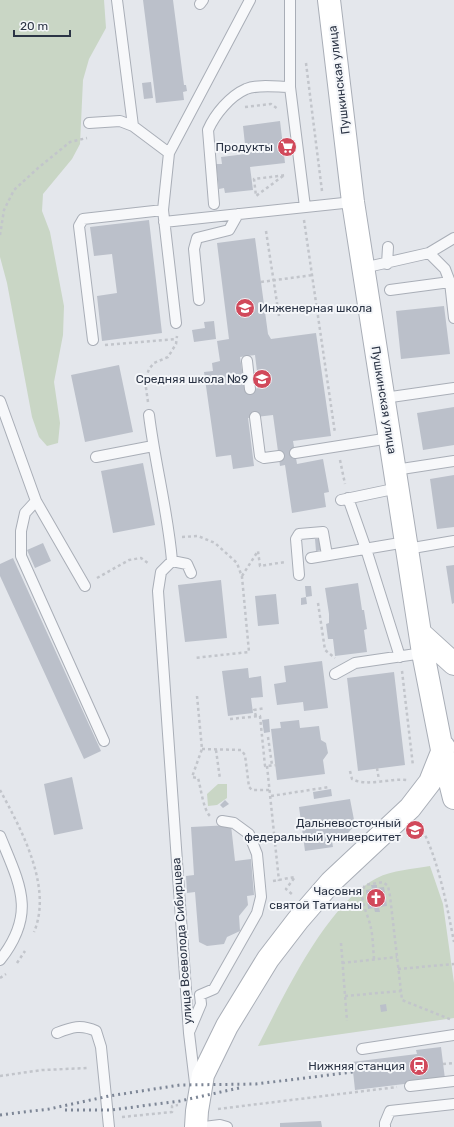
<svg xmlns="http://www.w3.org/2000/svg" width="454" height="1127" font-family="Rubik,sans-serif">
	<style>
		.green { fill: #c9d6c5 }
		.building { fill: #bbc0ca; fill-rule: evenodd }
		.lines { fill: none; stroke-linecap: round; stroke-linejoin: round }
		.lane-casing { stroke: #a9aeb7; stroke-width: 12 }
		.secondary-casing { stroke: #a9aeb7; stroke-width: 24 }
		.path { stroke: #c2c5cb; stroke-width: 2.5; stroke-dasharray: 3 3; stroke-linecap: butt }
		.lane { stroke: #f7f8fa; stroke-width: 10 }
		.secondary { stroke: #fff; stroke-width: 22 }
		.rail { stroke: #7d8696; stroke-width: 3; stroke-dasharray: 2 4; stroke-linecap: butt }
		.labels { text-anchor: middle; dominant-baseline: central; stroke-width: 4; stroke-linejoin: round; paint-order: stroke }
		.street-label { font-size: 12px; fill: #2b3445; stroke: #f4f6f9 }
		.poi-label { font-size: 12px; fill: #2b3445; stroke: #f4f6f9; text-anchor: end }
	</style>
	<rect width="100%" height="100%" fill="#e4e7ec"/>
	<path class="green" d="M0 0H104L106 28 89 59 83 80 80 144 72 159 43 194 42 211 50 232 64 306 63 335 54 382 60 423 58 443 47 446 39 437 32 417 7 283 0 257Z
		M218 784H227V798L217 805 208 806 207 794Z
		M430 866 443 904 454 983V1018L258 1046C284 996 326 904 377 878 392 870 414 869 430 866Z"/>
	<path class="building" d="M143 0H173L184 85H186L187 91 183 92 184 100 156 103Z
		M151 82 153 98 144 99 142 83Z
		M280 121 285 163 250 167 253 190 225 193 224 188 219 189 216 164H222L221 157 246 154 243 126Z
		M149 220 162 333 102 341 97 296 117 293 112 254 94 256 90 227Z
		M255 238 268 334 271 339 316 333 331 436 293 441 297 464 323 459 329 492 324 493 326 507 292 513 285 465 280 466 273 415 248 418 254 466 233 469 231 455 216 457 204 372 213 371 212 363 220 361 217 341 229 339 217 243ZM255 355 259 388 245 390 240 357Z
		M444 306 450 354 401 359 396 311Z
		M214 321 216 339 194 342 192 330 205 328 204 322Z
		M119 365 133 432 85 442 71 375Z
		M454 407V445L423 450 417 413Z
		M143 463 155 525 113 533 101 471Z
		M454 475V527L437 529 430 479Z
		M321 538 322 550 316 551 315 539Z
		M43 543 51 561 35 568 27 550Z
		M13 558 101 751 84 759 0 576V564Z
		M454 565V603L452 604 446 566Z
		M221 580 227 638 185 642 178 585Z
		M358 583 362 610H364L367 629 364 630 367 652 335 656 333 639H328L326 624 329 623V614L325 588Z
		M305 586H311L312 596 306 597Z
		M276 594 279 624 258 626 255 596Z
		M306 597 307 604 301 605V598Z
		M322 661 328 708 304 711 303 702 277 705 274 684 286 682 284 666Z
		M248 668 249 678 261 676 263 697 251 698 253 713 228 716 222 671Z
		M394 672 405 765 358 771 347 678Z
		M269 719 270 732 264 733 262 720Z
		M299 720 300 728 319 726 321 740 326 743 328 753 323 760 325 774 277 780 271 729 281 728 280 722Z
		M72 777 83 829 54 835 44 784Z
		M331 789 332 796 314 799 313 792Z
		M350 799 355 825 348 833 331 835 333 847 305 851 299 807Z
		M225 800 229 804 223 808 220 805Z
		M231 825 235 861 251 859 254 895 247 896 248 905 239 916 240 931 227 937 224 944 207 946 199 942 195 892 187 893 186 876 194 875 191 827Z
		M371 885H377V888L384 887 387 906 379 907 380 912H375L374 908 368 909 366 890 372 889Z
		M386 1004 387 1011 381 1012 380 1005Z
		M441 1047 445 1079 355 1090 352 1062 417 1054 416 1050Z
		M321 1121 322 1127H280V1123Z"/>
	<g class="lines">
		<g class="lane-casing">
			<path id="lane" d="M117 0 133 126
				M290 0V87L305 207
				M200 4 203 0
				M89 123 120 121 133 126 169 153
				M214 204 208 130C215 114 230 96 246 89 259 84 277 87 290 87
				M164 222 353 202
				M429 253 445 269 450 282 454 318
				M387 264 388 247
				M363 268 429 253 454 238
				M390 290 450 282
				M199 300 194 249 197 238 229 230 238 214
				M176 323 163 210 169 153 250 0
				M93 340 79 226 83 219 163 210
				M247 361 250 389
				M384 398 454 388
				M0 401 36 501 85 586
				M149 415C155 464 168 512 172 561
				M255 417 260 456 264 458 279 456
				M295 453 390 438
				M96 457 153 446
				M395 470 454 461
				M348 498 366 549 400 657
				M341 500 398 488
				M36 501 25 513 21 531V556L104 741
				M407 549 454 541
				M311 558 406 542
				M191 573 187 564 172 561 161 572 158 591 189 1033 195 1083
				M299 575 296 539 299 534 323 532 327 555
				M335 674 355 663 423 653
				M0 836C20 885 37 913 0 960
				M190 1030 201 1004 200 995 214 989 257 913 261 897 257 854 249 834 234 823 222 821
				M57 1033C72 1027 81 1024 96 1031L101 1047 109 1127
				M362 1049 454 1035
				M410 1086 454 1081
				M204 1127 220 1125 227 1127
				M385 1127V1123L390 1111 454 1104"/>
		</g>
		<g class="secondary-casing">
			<path id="secondary" d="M329 0 353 202 407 549 423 653 442 750 454 798
				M420 633 454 664
				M196 1127 197 1111 203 1075 227 1026 268 959 298 920 331 882 410 808 430 782 444 747"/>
		</g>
		<path class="path" d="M306 63 322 191
			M245 107 271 104 278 109
			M283 176 256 196 254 179 287 175
			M304 220 335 433
			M266 231 279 316
			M0 235 4 210 14 190 38 168 70 142 87 138
			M261 282 313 275
			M105 345 176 339
			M148 402 145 381 149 369 154 363 168 357 176 344 177 336
			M340 460 345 484
			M182 537 198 536 215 543 237 563 242 577 249 652 194 658
			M242 576 258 551 260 566 285 562
			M97 578 129 560 141 558 149 564
			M318 603 325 650 335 658
			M402 671 413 766
			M197 696 202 749 192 777 198 778C201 788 203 809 210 816
			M256 716 254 710 265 708
			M230 719 260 716 265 766 276 765
			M268 737 272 765
			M202 749 241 750 245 755 249 787 252 790H270
			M216 750 220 779
			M267 766 279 881
			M377 768 379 780
			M350 771 352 779C367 787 390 778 407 780
			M0 790C21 829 53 887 34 932
			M271 796 329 787
			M420 825C438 857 447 906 454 942
			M273 881 295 877 286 889 293 895
			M341 943 347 1021
			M374 959C373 948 373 935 370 924 367 912 358 898 365 885L383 882 388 886 390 896 402 1000 452 1020
			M17 963 25 951
			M342 963 397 957
			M398 969 454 964
			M0 978 6 974
			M345 996 401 991
			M443 1064 454 1063
			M0 1076 42 1070 89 1068
			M218 1109 397 1087
			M122 1117 172 1112V1106L178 1105"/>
		<use href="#lane" class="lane"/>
		<use href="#secondary" class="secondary"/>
		<path class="rail" d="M65 1110H111L180 1101 239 1088
			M0 1115 49 1109 109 1096 180 1085 256 1084 353 1072"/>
	</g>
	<defs>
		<g id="supermarket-disc" transform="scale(1)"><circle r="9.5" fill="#d1495b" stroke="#f4f6f9"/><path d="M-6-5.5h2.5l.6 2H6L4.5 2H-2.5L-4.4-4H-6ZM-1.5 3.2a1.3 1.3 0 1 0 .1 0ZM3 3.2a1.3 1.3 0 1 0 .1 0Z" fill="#fff"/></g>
		<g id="university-disc" transform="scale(1)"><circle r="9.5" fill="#d1495b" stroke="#f4f6f9"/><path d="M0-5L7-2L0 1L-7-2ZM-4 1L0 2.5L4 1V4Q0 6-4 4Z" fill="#fff"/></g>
		<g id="school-disc" transform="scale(1)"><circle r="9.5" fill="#d1495b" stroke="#f4f6f9"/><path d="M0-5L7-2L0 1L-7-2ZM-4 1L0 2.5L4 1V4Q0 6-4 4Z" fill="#fff"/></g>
		<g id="church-disc" transform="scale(1)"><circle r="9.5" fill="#d1495b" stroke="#f4f6f9"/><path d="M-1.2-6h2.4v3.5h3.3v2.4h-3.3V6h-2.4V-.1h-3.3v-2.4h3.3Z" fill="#fff"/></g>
		<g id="station-disc" transform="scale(1)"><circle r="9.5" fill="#d1495b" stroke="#f4f6f9"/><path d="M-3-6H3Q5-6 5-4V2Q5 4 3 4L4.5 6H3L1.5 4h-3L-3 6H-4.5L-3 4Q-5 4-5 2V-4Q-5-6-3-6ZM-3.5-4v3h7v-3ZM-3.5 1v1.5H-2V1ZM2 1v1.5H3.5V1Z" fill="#fff"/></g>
	</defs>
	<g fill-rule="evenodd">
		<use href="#supermarket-disc" x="287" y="147"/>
		<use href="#university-disc" x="245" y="308"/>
		<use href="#school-disc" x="262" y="379"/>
		<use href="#university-disc" x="415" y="830"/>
		<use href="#church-disc" x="376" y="898"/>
		<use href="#station-disc" x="419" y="1066"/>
	</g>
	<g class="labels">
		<g class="street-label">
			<text transform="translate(339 80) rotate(-97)">Пушкинская улица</text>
			<text transform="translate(384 400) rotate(81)">Пушкинская улица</text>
			<text transform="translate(182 941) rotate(-94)">улица Всеволода Сибирцева</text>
		</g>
		<g class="poi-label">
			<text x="273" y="147">Продукты</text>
			<text x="259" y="308" text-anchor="start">Инженерная школа</text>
			<text x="248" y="379">Средняя школа №9</text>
			<text x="401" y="823">Дальневосточный<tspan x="401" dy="14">федеральный университет</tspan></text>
			<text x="362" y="891">Часовня<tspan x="362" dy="14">святой Татианы</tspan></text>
			<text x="405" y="1066">Нижняя станция</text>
		</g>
	</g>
	<path d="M14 30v6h56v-6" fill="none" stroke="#2b3445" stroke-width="2"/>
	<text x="20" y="30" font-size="12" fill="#2b3445" stroke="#f4f6f9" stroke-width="3" paint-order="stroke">20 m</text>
</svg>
